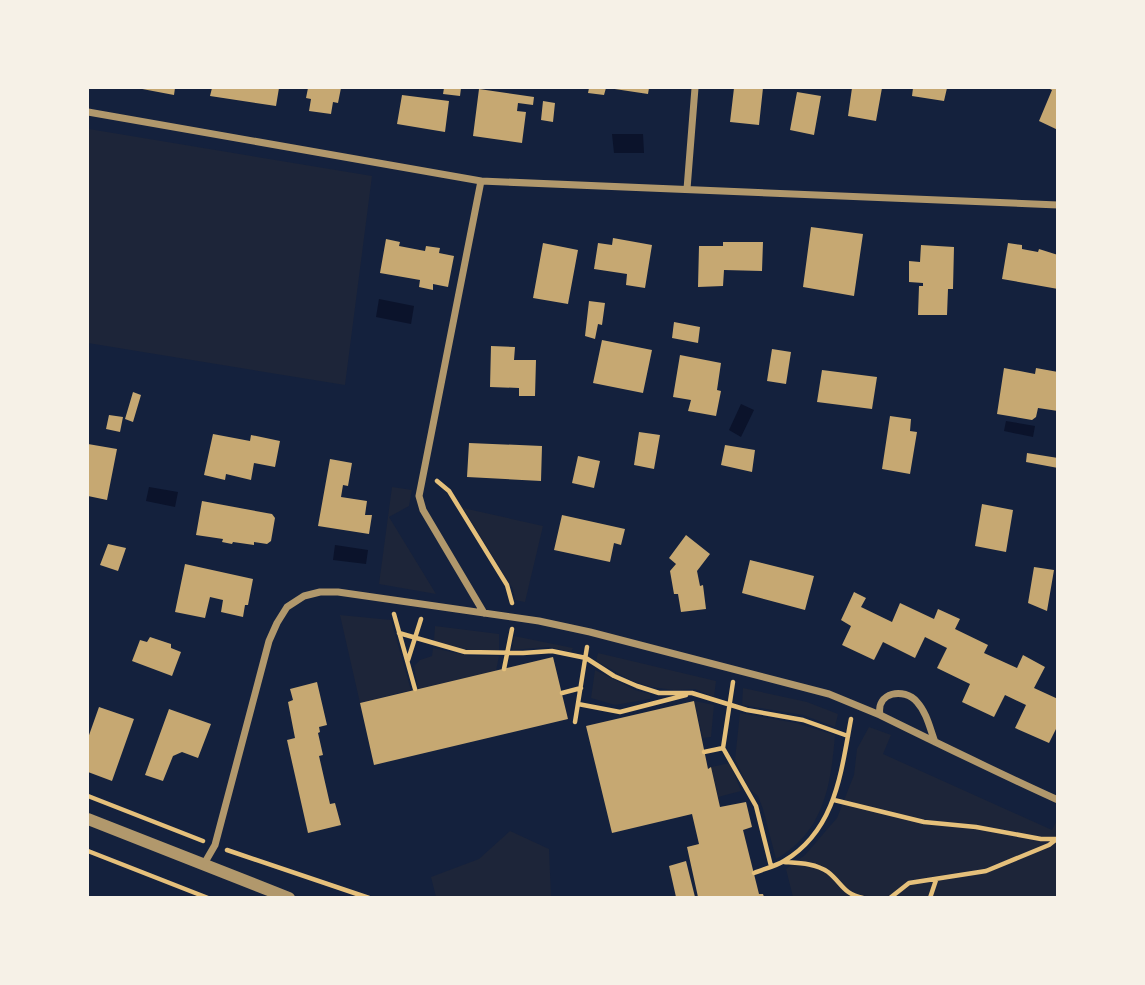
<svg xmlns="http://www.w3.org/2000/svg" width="1145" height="985" font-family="Ubuntu,sans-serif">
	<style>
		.green { fill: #1d2539 }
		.water { fill: #0b132b }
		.building { fill: #c6a872 }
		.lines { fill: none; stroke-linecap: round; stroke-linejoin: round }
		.path { stroke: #e5c07b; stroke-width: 4.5 }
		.minor { stroke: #b1986c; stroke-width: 7 }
		.tertiary { stroke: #b1986c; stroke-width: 12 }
	</style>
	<rect width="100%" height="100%" fill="#14213d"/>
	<path class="green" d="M89 129 372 176 345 385 88 343Z
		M392 487 412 490 409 506 389 517 436 594 379 584Z
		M463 508 543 526 525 602 515 600 513 589Z
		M340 615 391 620 411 690 360 703Z
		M435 626 499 634V651L468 650 434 641Z
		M514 636 573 648 571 652 549 647 512 650Z
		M433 648 470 656H499L496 671 418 689 414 666 420 660 432 656Z
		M598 653 716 681 714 697 695 689 674 690 651 687 632 681 596 661Z
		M595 670 635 690 650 694V699L615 705 591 698Z
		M743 688 807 702 838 714 835 727 803 715 742 705Z
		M694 701 714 705 711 737 703 738Z
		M740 713 796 723 835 735C831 785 824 832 776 859L763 809 758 796 749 789 735 759Z
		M869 727 891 735 883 754 1052 830 1057 820V897H793L786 869 805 855 837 818 854 775 857 749Z
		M730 763 741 791 718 797 711 767Z
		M510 831 549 849 551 897H436L431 877 479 859Z"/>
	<path class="water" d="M612 134H643L644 153H614Z
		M379 299 414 306 411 324 376 317Z
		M741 404 754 410 741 437 729 430Z
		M1006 421 1035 426 1033 437 1004 431Z
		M149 487 178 492 175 507 146 501Z
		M335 545 368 550 366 564 333 560Z"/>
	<path class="building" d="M137 88H175L174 95Z
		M212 88H279L276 106 210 96Z
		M308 88H341L338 103 333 102 331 114 309 111 311 99 306 98Z
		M444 88H461L460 96 443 94Z
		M589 88H606L604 95 588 93Z
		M608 88H649L648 94Z
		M734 88H763L759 125 730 122Z
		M852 88H882L876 121 848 116Z
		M913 88H947L944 101 912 96Z
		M1048 88H1058V130L1039 121 1052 90Z
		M479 89 534 97 533 105 518 103 517 111 526 112 522 143 473 136Z
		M797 92 821 96 814 135 790 130Z
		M402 95 449 101 445 132 397 124Z
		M543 101 555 103 553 122 541 120Z
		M811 227 863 234 854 296 803 287Z
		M613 238 652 245 645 288 626 285 627 274 594 269 598 243 612 245Z
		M386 239 400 242 399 246 425 251 426 246 440 248 439 253 454 256 448 287 433 284V290L419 287 420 280 380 273Z
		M723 242H763L762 271 724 270 723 286 698 287 699 246H723Z
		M543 243 578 250 568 304 533 298Z
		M1008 243 1022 245V249L1038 252 1039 249 1058 255V289L1002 279Z
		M921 245 954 247 953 289H948L947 315H918L919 286H923V283L909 282V261L920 262Z
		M589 301 605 303 602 325 598 324 595 339 585 336Z
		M674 322 700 327 698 343 672 338Z
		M602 340 652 350 643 393 593 383Z
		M491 346 515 347 514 360H536L535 396H519V388L490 387Z
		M772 349 791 352 786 384 767 381Z
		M680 355 721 363 717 390 721 391 716 416 688 411 691 400 673 397Z
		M1004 368 1035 374 1036 368 1058 372V411L1038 408 1036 417 1032 420 997 414Z
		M822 370 877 377 872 409 817 402Z
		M133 392 141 395 133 422 125 419Z
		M109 415 123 417 120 432 106 429Z
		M890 416 911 419 910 431 917 432 910 474 882 469Z
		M639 432 660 435 654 469 634 465Z
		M213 434 250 441 251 435 280 441 275 467 254 463 251 480 226 474 225 480 204 475Z
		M469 443 542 446 541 481 467 477Z
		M88 444 117 449 107 500 88 496Z
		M725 445 755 450 752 472 721 465Z
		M1027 453 1058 458V468L1026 462Z
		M578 456 600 461 594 488 572 483Z
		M330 459 352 463 348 486 343 485 341 497 367 501 365 515H372L369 534 318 526Z
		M202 501 272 514 275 518 271 541 267 544 254 542V545L233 542 232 544 222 542 223 539 196 535Z
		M982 504 1013 510 1006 552 975 546Z
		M562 515 625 529 621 545 614 543 610 562 554 550Z
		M686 535 710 554 697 571 700 586 703 585 706 609 681 612 678 594H674L670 571 676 564 669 558Z
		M108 544 126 548 118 571 100 565Z
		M750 560 814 576 805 610 742 593Z
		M185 564 253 579 248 605H245L243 617 221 612 223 600 210 597 205 618 175 612Z
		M1034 567 1054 570 1047 611 1028 603Z
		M854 592 866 598 861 607 892 622 900 603 934 619 938 609 960 619 955 629 988 645 984 653 1017 668 1023 655 1045 667 1034 688 1058 699V725L1049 743 1015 728 1026 705 1005 695 994 717 962 702 970 684 937 668 947 648 925 637 915 658 883 642 874 660 842 645 851 626 841 620Z
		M150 637 171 644V648L181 652 172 676 132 661 140 640 147 642Z
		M553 657 568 719 374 765 360 703Z
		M317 682 327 725 319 727 320 732 318 733 323 755 319 756 330 804 335 803 341 825 308 833 287 740 295 738 288 702 293 700 290 689Z
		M694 701 708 769 711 767 720 807 746 802 752 827 743 830 759 894H763L764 897H698L687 847 699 844 692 814 612 833 586 726Z
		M99 707 134 719 112 781 88 772V738Z
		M169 709 211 724 198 758 182 752 173 756 163 781 145 775Z
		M686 861 695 897H676L669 866Z"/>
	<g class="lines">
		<path class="path" d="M437 481 449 491 507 585 512 603
			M394 614 415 689
			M399 633 465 652 523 653 552 651 586 658 614 676 637 686 659 693H692L747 710 803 720 848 736
			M408 660 421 619
			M504 669 512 629
			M562 693 581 688
			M578 704 620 712 686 695
			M575 722 587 647
			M723 748 756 806 771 866
			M704 752 723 748 733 682
			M88 796 203 841
			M834 800 924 822 976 827 1041 839H1057
			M227 850 369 898
			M88 851 208 898
			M784 862C799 863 815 863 828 872 842 883 843 894 863 898
			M754 873C764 869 776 866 784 861 836 830 841 772 851 719
			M890 898 909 883 986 871 1049 845 1058 838
			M930 898 936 880"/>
		<path class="minor" d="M88 112 481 181 1058 205
			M481 181 419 496 423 510 484 613
			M687 189 695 88
			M935 742C930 729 927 713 917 702 904 687 876 692 880 715 939 744 998 773 1058 800
			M204 864 215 845 269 641 277 623 287 607 304 596 320 592H338L539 621 590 632 829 694 880 715"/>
		<path class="tertiary" d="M88 819 289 898"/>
	</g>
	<rect width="1145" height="985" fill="none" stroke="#f6f1e7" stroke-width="178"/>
</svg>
